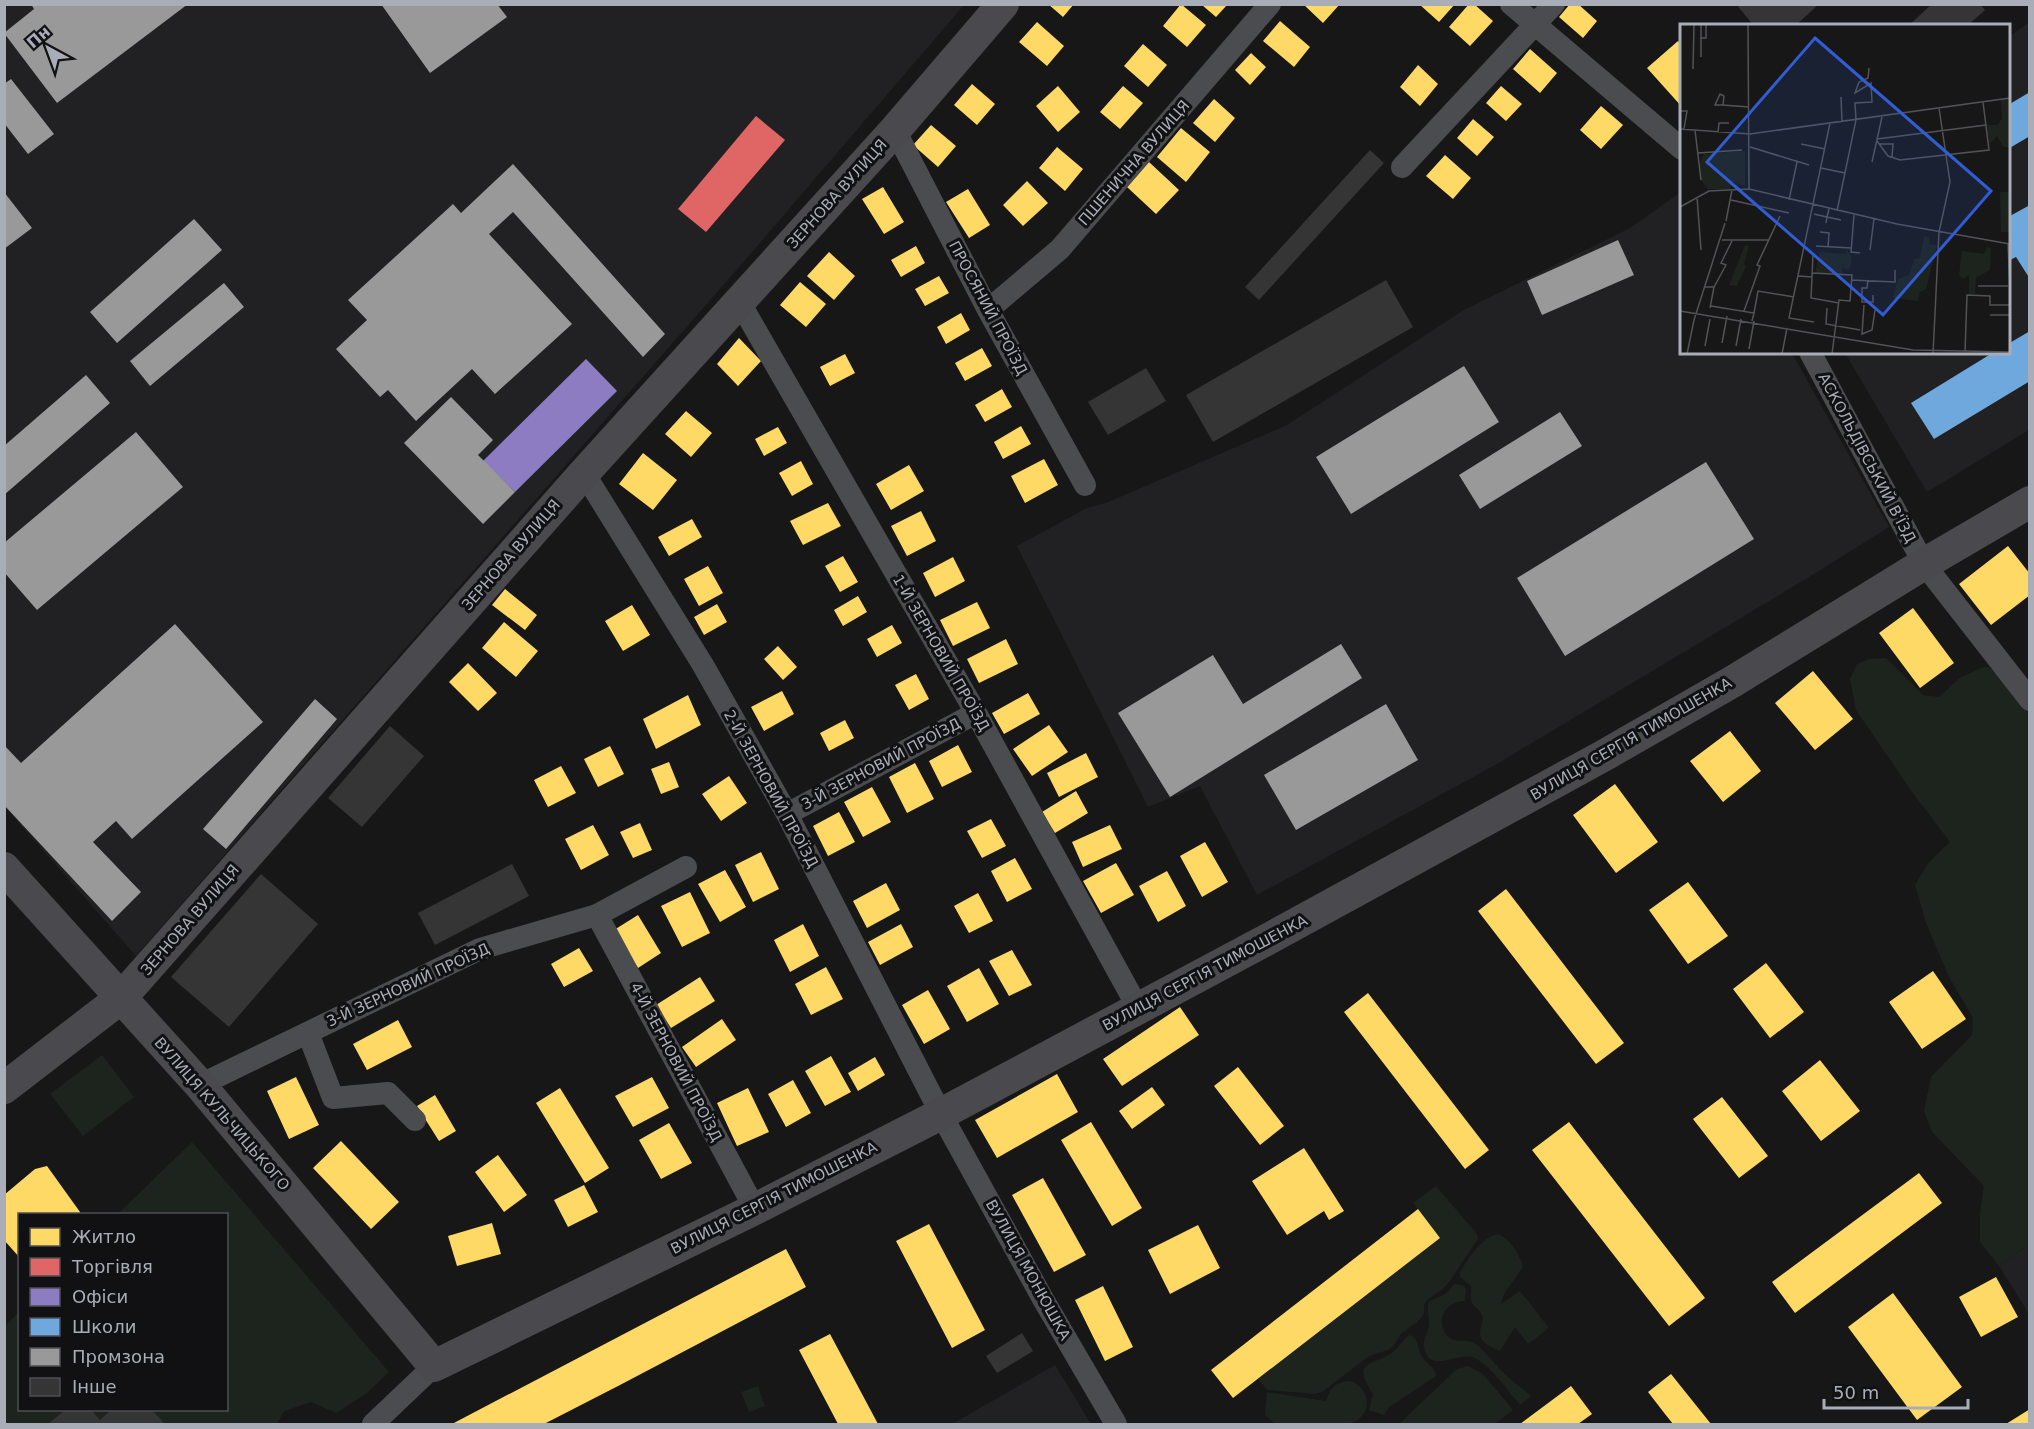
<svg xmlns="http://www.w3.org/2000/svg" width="2034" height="1429" font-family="'DejaVu Sans',sans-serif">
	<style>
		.built { fill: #212123 }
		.green { fill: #1d241e }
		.homes { fill: #ffd966 }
		.shops { fill: #e06666 }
		.offices { fill: #8e7cc3 }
		.schools { fill: #6fa8dc }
		.industry { fill: #999 }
		.building { fill: #353536 }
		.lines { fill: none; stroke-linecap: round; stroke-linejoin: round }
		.street { stroke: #4b4c50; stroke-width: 22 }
		.secondary { stroke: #4a4a4e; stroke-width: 32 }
		.labels { text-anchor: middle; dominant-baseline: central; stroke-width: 6; stroke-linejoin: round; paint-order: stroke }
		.street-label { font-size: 15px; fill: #a8adb8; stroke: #111113 }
		.inset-road { fill: none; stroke: #515357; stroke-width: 1.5 }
		.view { fill: #325cd3; fill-opacity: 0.15; stroke: #325cd3; stroke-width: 3 }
		.inset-edge { fill: none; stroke: #a8adb8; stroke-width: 3 }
	</style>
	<rect width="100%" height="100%" fill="#171717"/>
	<path class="built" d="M4 5H964L747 258 136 956 5 807Z
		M2029 22V430L1927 492 1845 353 2008 352 2009 37Z
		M1681 192 1682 352 1792 353 1889 527 1819 571 1497 764 1257 895 1200 786 1148 807 1017 546 1087 508 1106 503 1287 425 1464 310 1630 228Z
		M2029 1244V1314L1999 1266Z
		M1055 1365 1091 1424H952Z"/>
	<path class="green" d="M1886 658 1923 695 1939 697 1961 677 1986 666 2002 675 2029 714V1244L1999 1266 1980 1242V1213L1984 1186 1932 1132 1924 1111 1931 1077 1972 1035 1973 1018 1949 977 1926 923 1915 885 1929 862 1950 842 1912 792 1856 710 1850 679 1857 664 1869 659Z
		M102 1055 134 1097 83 1136 50 1094Z
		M192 1142 389 1372 366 1394 336 1413 311 1402 284 1411 277 1424H5V1326L19 1312 20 1410H226V1214H118Z
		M1436 1186 1477 1234 1478 1239 1449 1282 1443 1289 1427 1300 1424 1305V1314L1417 1322 1401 1334 1394 1345 1388 1350 1369 1356 1322 1392 1315 1394 1268 1390 1258 1379 1440 1238 1413 1203Z
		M1497 1234C1509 1237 1521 1256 1523 1267L1504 1294 1501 1304 1520 1291 1549 1328 1528 1344 1515 1327 1500 1351C1493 1348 1479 1342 1480 1333 1480 1326 1484 1322 1482 1315 1479 1308 1472 1306 1471 1300 1470 1295 1472 1290 1471 1286L1460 1277V1272C1470 1257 1479 1240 1497 1234Z
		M1456 1284 1464 1286 1466 1290 1465 1301C1448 1301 1435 1317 1445 1333 1454 1346 1465 1337 1474 1343 1483 1349 1489 1357 1496 1365 1506 1377 1520 1386 1531 1396L1520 1405C1507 1390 1493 1368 1475 1358 1458 1350 1429 1376 1424 1347 1422 1339 1429 1333 1429 1325 1429 1316 1427 1310 1428 1302L1447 1293 1453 1285Z
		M1409 1335C1419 1337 1417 1347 1421 1355 1426 1364 1435 1366 1436 1376L1389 1407 1384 1415 1369 1410 1373 1394C1350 1359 1373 1367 1393 1352 1399 1347 1403 1340 1409 1335Z
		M1468 1366 1483 1374 1513 1410 1495 1424H1399L1457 1369Z
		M1350 1381C1372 1388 1373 1417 1350 1423L1351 1424H1275L1265 1415 1267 1392 1326 1401C1330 1388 1336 1382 1350 1381Z
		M758 1386 765 1406 749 1412 741 1392Z"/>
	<path class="homes" d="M1048 4H1074L1063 17Z
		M1181 4 1206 25 1187 47 1163 26Z
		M1303 4H1340L1323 23Z
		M1419 4H1455L1439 22Z
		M1469 4H1474L1493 21 1470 46 1449 27Z
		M1570 4H1578L1597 21 1583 38 1559 17Z
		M1202 5H1227L1216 17Z
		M1280 21 1310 47 1294 67 1263 41Z
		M1037 22 1064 46 1047 66 1019 42Z
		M1678 41 1682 45V107L1647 68Z
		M1143 44 1167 65 1148 87 1124 66Z
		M1530 49 1557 73 1540 93 1513 69Z
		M1251 53 1266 67 1250 85 1235 70Z
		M1418 65 1438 84 1420 106 1400 87Z
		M972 84 995 104 977 125 954 105Z
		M1058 86 1080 112 1058 132 1036 106Z
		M1123 86 1143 103 1120 129 1100 112Z
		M1501 86 1522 104 1506 121 1486 103Z
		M1214 99 1235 118 1215 142 1193 123Z
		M1601 106 1623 125 1601 149 1580 130Z
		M1473 119 1494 137 1477 156 1457 138Z
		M931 125 956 146 938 167 913 145Z
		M1181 128 1210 152 1186 182 1157 157Z
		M1057 147 1083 169 1065 191 1039 168Z
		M1445 155 1471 178 1453 199 1426 176Z
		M1149 162 1179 190 1156 214 1127 187Z
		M1027 181 1048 203 1023 226 1003 205Z
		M883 187 904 222 884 234 862 199Z
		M968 189 990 225 969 238 946 202Z
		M916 246 925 263 901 277 891 260Z
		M829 252 855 276 834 300 807 276Z
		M939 276 949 293 925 306 915 289Z
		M800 282 826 304 806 327 780 305Z
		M961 313 970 330 946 344 937 327Z
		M739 338 761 361 738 386 717 364Z
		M982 348 992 366 965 381 955 363Z
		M845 354 855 373 830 386 820 367Z
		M1002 389 1012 407 985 422 975 405Z
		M686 411 712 433 691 457 665 434Z
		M1021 426 1031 444 1003 459 994 442Z
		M778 427 787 443 764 456 755 439Z
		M643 453 677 480 653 510 619 484Z
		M1044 459 1058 485 1025 503 1011 476Z
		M801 461 813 484 792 496 779 473Z
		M909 465 924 491 891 510 876 484Z
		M828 503 841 526 803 545 790 521Z
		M921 511 936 541 907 556 891 526Z
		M692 519 702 537 669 556 658 537Z
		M2008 546 2030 574V595L1991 625 1959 584Z
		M843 556 858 582 840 592 825 566Z
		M953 557 965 581 935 597 923 573Z
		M708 566 723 593 699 606 684 579Z
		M505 589 537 615 525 630 492 605Z
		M858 596 867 612 843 626 834 610Z
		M977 602 990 628 953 646 940 620Z
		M717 604 727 622 704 635 694 617Z
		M632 605 650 635 623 651 605 621Z
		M1913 608 1954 663 1920 688 1879 633Z
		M504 622 538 651 516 677 482 648Z
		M892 625 902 643 877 657 867 639Z
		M1006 639 1018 664 979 683 967 659Z
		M778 646 797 667 783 680 764 659Z
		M468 663 497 693 478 711 449 682Z
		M1813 671 1853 719 1815 750 1775 703Z
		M916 674 929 699 909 710 895 685Z
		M782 691 794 714 764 731 751 707Z
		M1028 693 1040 714 1004 734 992 713Z
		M688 695 701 725 656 749 643 719Z
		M845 720 854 738 829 751 820 733Z
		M1049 725 1068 752 1032 776 1013 749Z
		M1730 731 1761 771 1723 802 1690 761Z
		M958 745 972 772 942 787 929 761Z
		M610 746 624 774 598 787 584 759Z
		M1086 753 1098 777 1059 797 1047 773Z
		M669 762 679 787 661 794 651 769Z
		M915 763 934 799 907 813 889 777Z
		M561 766 576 793 548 807 534 780Z
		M729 776 747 803 721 821 702 794Z
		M1615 784 1658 842 1616 873 1573 815Z
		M872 787 891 822 863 837 844 802Z
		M1076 791 1088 813 1055 833 1042 812Z
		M839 812 855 842 828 856 813 826Z
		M991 819 1006 846 982 858 967 831Z
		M640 823 652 850 633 858 620 832Z
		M593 825 609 855 581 870 565 839Z
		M1110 825 1122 849 1083 867 1072 842Z
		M1205 842 1228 882 1202 897 1180 856Z
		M761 852 779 889 753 902 735 865Z
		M1015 858 1032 889 1007 902 991 871Z
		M1116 863 1134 895 1101 913 1083 881Z
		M725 870 746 907 720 922 698 884Z
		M1167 871 1186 906 1158 922 1139 886Z
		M1688 882 1728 936 1688 964 1649 910Z
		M886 883 900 910 867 928 853 901Z
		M1506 889 1624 1043 1596 1064 1478 911Z
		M690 892 710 933 682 947 661 906Z
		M978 893 993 921 969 933 954 906Z
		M638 915 661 953 638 968 614 930Z
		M803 924 819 956 790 972 774 940Z
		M901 924 913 947 880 965 868 942Z
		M579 948 593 971 564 987 551 964Z
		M1012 950 1032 985 1009 996 989 961Z
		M1766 963 1804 1012 1770 1038 1733 989Z
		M826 967 843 999 811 1015 795 984Z
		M979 968 999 1004 967 1022 947 986Z
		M1933 971 1966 1019 1922 1049 1889 1002Z
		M700 977 715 1001 671 1028 656 1005Z
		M928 990 950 1029 924 1044 902 1005Z
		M1368 993 1489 1150 1465 1169 1344 1012Z
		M1180 1007 1199 1035 1122 1086 1103 1059Z
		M722 1019 736 1040 696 1067 682 1047Z
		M398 1020 412 1047 367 1070 353 1044Z
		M831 1056 851 1092 825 1106 805 1071Z
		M875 1057 885 1075 858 1091 848 1073Z
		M1820 1060 1860 1111 1821 1141 1782 1091Z
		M1238 1067 1284 1126 1260 1145 1214 1086Z
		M1057 1074 1078 1112 997 1158 975 1120Z
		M296 1077 319 1125 289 1139 267 1091Z
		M652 1077 669 1108 633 1127 615 1096Z
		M793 1080 811 1113 786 1127 768 1094Z
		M1152 1087 1165 1105 1132 1129 1119 1111Z
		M560 1088 609 1168 585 1183 536 1103Z
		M748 1088 769 1132 737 1146 717 1103Z
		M435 1095 456 1131 439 1141 417 1106Z
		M1722 1097 1768 1156 1739 1178 1693 1119Z
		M1091 1122 1142 1208 1112 1226 1061 1140Z
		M1569 1122 1705 1298 1669 1326 1532 1150Z
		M669 1123 692 1163 661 1179 639 1140Z
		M341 1141 399 1202 371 1229 313 1168Z
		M1304 1148 1344 1211 1329 1220 1324 1211 1287 1235 1252 1181Z
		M498 1155 527 1195 504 1212 475 1172Z
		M47 1166 80 1212V1214H20V1258L4 1240V1195L35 1169Z
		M1919 1173 1942 1203 1795 1313 1772 1282Z
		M1043 1178 1086 1255 1054 1272 1012 1195Z
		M584 1185 598 1212 568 1227 554 1200Z
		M1418 1209 1440 1238 1233 1398 1211 1370Z
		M492 1223 501 1254 457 1266 448 1236Z
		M929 1224 985 1330 952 1348 896 1241Z
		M1198 1225 1220 1268 1170 1294 1148 1250Z
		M786 1249 806 1287 620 1385 544 1424H452Z
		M1996 1277 2018 1317 1981 1337 1959 1297Z
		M1103 1286 1133 1347 1105 1361 1075 1300Z
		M1893 1293 1962 1387 1917 1420 1848 1327Z
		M830 1334 878 1424H838L799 1350Z
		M1671 1374 1711 1424H1673L1665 1414 1648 1392Z
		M1571 1386 1592 1414 1578 1424H1520Z
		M2030 1409V1424H2006Z"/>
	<path class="shops" d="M756 116 785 140 706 232 678 209Z"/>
	<path class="offices" d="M586 359 617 391 515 492 483 461Z"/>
	<path class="schools" d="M2030 92V136L2008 149V105Z
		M2030 205V279L2016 257 2008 261V217Z
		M2030 331V381L1934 439 1911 403 1994 352H2008V344Z"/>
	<path class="industry" d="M31 4H188L57 103 4 33 34 9Z
		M381 4H497L507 17 430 73Z
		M11 79 54 134 28 154 4 123V84Z
		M513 164 665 334 643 357 513 212 489 234 572 324 495 394 472 369 416 421 388 390 380 397 336 349 367 320 348 300 453 204 461 213Z
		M4 192 32 228 4 249Z
		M194 219 222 250 117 343 90 312Z
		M1618 240 1634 275 1542 315 1527 281Z
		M224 283 244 307 150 386 130 361Z
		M1464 366 1499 422 1351 514 1316 457Z
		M86 375 110 403 4 495V446Z
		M451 397 493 440 478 455 515 492 483 524 404 443Z
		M1560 412 1582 446 1480 509 1459 475Z
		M136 432 183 487 37 610 4 572V543Z
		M1706 462 1754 539 1565 656 1517 578Z
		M175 624 263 722 132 839 116 821 93 842 141 892 112 921 4 805V745L21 763Z
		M1341 644 1362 678 1170 797 1118 713 1213 655 1243 704Z
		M315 699 337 719 226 849 203 829Z
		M1386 704 1418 760 1296 830 1264 775Z"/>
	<path class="building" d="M1736 4H1819L1795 26H1754Z
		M1932 4H1980L1985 10 1967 26H1908Z
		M1370 150 1384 163 1259 300 1245 287Z
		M1386 280 1413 327 1213 442 1186 395Z
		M1146 368 1166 401 1108 435 1088 402Z
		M390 726 424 756 362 827 328 798Z
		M512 864 529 896 435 945 418 913Z
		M261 874 318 924 229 1027 171 977Z
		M1022 1333 1033 1351 997 1373 986 1356Z
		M65 1410H91L100 1420 111 1410H152L165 1424H48Z"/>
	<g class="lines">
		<path class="street" d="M1511 4 1682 149
			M895 130 988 310 1085 485
			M1402 167 1554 4
			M739 301 976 713 1138 1008
			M988 310 1060 249 1270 4
			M1810 352 1924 564 2030 700
			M584 473 703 665 787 814 941 1114 1043 1299 1116 1424
			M787 814 976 713
			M597 915 755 1209
			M308 1033 333 1098 388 1093 415 1120
			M200 1085 480 949 597 915 686 867
			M373 1424 434 1366"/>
		<path class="secondary" d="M4 868 200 1085 434 1366 755 1209 941 1114 1270 938 1603 756 1732 682 1924 564 2030 502
			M4 1088 121 998 584 473 895 130 1003 4"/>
	</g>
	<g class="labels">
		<g class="street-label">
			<text transform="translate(1134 163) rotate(-49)">ПШЕНИЧНА ВУЛИЦЯ</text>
			<text transform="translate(837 194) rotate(-48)">ЗЕРНОВА ВУЛИЦЯ</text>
			<text transform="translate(988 308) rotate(62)">ПРОСЯНИЙ ПРОЇЗД</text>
			<text transform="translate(1867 458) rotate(62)">АСКОЛЬДІВСЬКИЙ В'ЇЗД</text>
			<text transform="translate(511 555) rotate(-49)">ЗЕРНОВА ВУЛИЦЯ</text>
			<text transform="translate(941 653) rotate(60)">1-Й ЗЕРНОВИЙ ПРОЇЗД</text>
			<text transform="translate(1631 739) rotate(-30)">ВУЛИЦЯ СЕРГІЯ ТИМОШЕНКА</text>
			<text transform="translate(881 764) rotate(-28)">3-Й ЗЕРНОВИЙ ПРОЇЗД</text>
			<text transform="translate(771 789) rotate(61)">2-Й ЗЕРНОВИЙ ПРОЇЗД</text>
			<text transform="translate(190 920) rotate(-49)">ЗЕРНОВА ВУЛИЦЯ</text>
			<text transform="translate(1205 973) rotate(-28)">ВУЛИЦЯ СЕРГІЯ ТИМОШЕНКА</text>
			<text transform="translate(408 985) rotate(-25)">3-Й ЗЕРНОВИЙ ПРОЇЗД</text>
			<text transform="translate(676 1062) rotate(62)">4-Й ЗЕРНОВИЙ ПРОЇЗД</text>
			<text transform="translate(222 1114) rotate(49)">ВУЛИЦЯ КУЛЬЧИЦЬКОГО</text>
			<text transform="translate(774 1198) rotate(-27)">ВУЛИЦЯ СЕРГІЯ ТИМОШЕНКА</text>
			<text transform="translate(1028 1270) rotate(61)">ВУЛИЦЯ МОНЮШКА</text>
		</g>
	</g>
	<g transform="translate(1680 24)">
		<rect width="330" height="330" fill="#171717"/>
		<path d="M330 74V123H323L317 112 309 121 307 101H318L322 94 321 75ZM65 127V162L53 158 50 165H28L21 156 20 138 24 130ZM320 168H330V208H321ZM244 212 249 213 250 220 257 221 246 265 240 268 238 277 213 274 218 255 229 251 234 235 240 234ZM65 221 69 222 64 240 66 242 57 262 49 261ZM307 223 311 224 310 246 296 254 295 270H289V251L283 255 279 251 282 227 304 230ZM166 225 172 234 169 246 163 244 162 236V250L135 249 140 228 166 230Z" fill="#1d241e"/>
		<path class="inset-road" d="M21 0V33M68 0 69 165M20 14H26V0M13 45 14 0M161 73 162 97M43 81H35L40 70 44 72 43 81 69 83M0 87H7L4 105M0 105 70 110 330 74M15 106 21 156M38 108 39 99H49M197 115 306 101M197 117 208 132 220 136 309 126 303 78M121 120 145 125M199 120H213L212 133M70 123 129 141M18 129 62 126M192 138 202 93M141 144 165 149M17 173 21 226M51 176 109 189M109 176 117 138M0 183 29 167 69 165 217 200 330 220M157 187 176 96 175 79 192 78 191 59 175 69 179 58 188 54 189 44M134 190 147 193 149 185M174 191 171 228 180 229M46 197 52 166M146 199 147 193 161 196M140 208 149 209 148 223M42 216H89M328 220 330 262M136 222 171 224M190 226 194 195M132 249 172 251 170 277 159 276 152 330M118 252 132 253 133 230M132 253 131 274 159 279M171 256 215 258V246M188 256 187 264H182V278H193V271M298 262H328M24 263H34L46 241 41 239 52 217M184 281 182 310 192 306 195 286M31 282 74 289 72 297M30 284 34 263M147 284 146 300 180 306M0 287 233 326 330 328M64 287 80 242 77 241 100 192M74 289 78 267 114 273M310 291H330M134 298 109 294 150 99M42 319 47 292M25 322 30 295M56 322 61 295M69 325 74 297M285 328 287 271 310 272V281H330M7 330 14 296 45 199M102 330 107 304M253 330 259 208 270 158 259 84"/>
		<path class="view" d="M135 14 311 167 203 291 27 138Z"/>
		<rect width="330" height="330" class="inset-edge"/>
	</g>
	<rect width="2034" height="1429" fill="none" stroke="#a8adb8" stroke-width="12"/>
	<rect x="18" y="1213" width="210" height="198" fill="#111113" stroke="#4d4f55" stroke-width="1.5"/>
	<rect x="30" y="1228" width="30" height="18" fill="#ffd966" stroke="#4d4f55" stroke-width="1.5"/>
	<text x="72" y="1243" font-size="18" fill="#a8adb8">Житло</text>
	<rect x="30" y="1258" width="30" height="18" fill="#e06666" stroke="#4d4f55" stroke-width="1.5"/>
	<text x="72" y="1273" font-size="18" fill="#a8adb8">Торгівля</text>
	<rect x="30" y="1288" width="30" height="18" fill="#8e7cc3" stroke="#4d4f55" stroke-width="1.5"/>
	<text x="72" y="1303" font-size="18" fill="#a8adb8">Офіси</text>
	<rect x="30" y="1318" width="30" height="18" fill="#6fa8dc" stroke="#4d4f55" stroke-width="1.5"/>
	<text x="72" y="1333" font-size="18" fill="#a8adb8">Школи</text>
	<rect x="30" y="1348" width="30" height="18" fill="#999999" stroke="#4d4f55" stroke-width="1.5"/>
	<text x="72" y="1363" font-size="18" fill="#a8adb8">Промзона</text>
	<rect x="30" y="1378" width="30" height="18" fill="#353536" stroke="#4d4f55" stroke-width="1.5"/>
	<text x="72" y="1393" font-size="18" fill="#a8adb8">Інше</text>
	<g transform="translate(48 48) rotate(319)" stroke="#111113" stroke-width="4.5" paint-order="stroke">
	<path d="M0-4.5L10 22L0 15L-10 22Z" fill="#a8adb8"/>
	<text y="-9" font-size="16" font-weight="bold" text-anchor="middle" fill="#a8adb8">Пн</text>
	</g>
	<path d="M1824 1399v9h144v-9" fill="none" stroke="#a8adb8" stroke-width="3"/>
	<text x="1833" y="1399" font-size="18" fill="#a8adb8" stroke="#111113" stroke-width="4.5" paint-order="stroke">50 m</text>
</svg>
